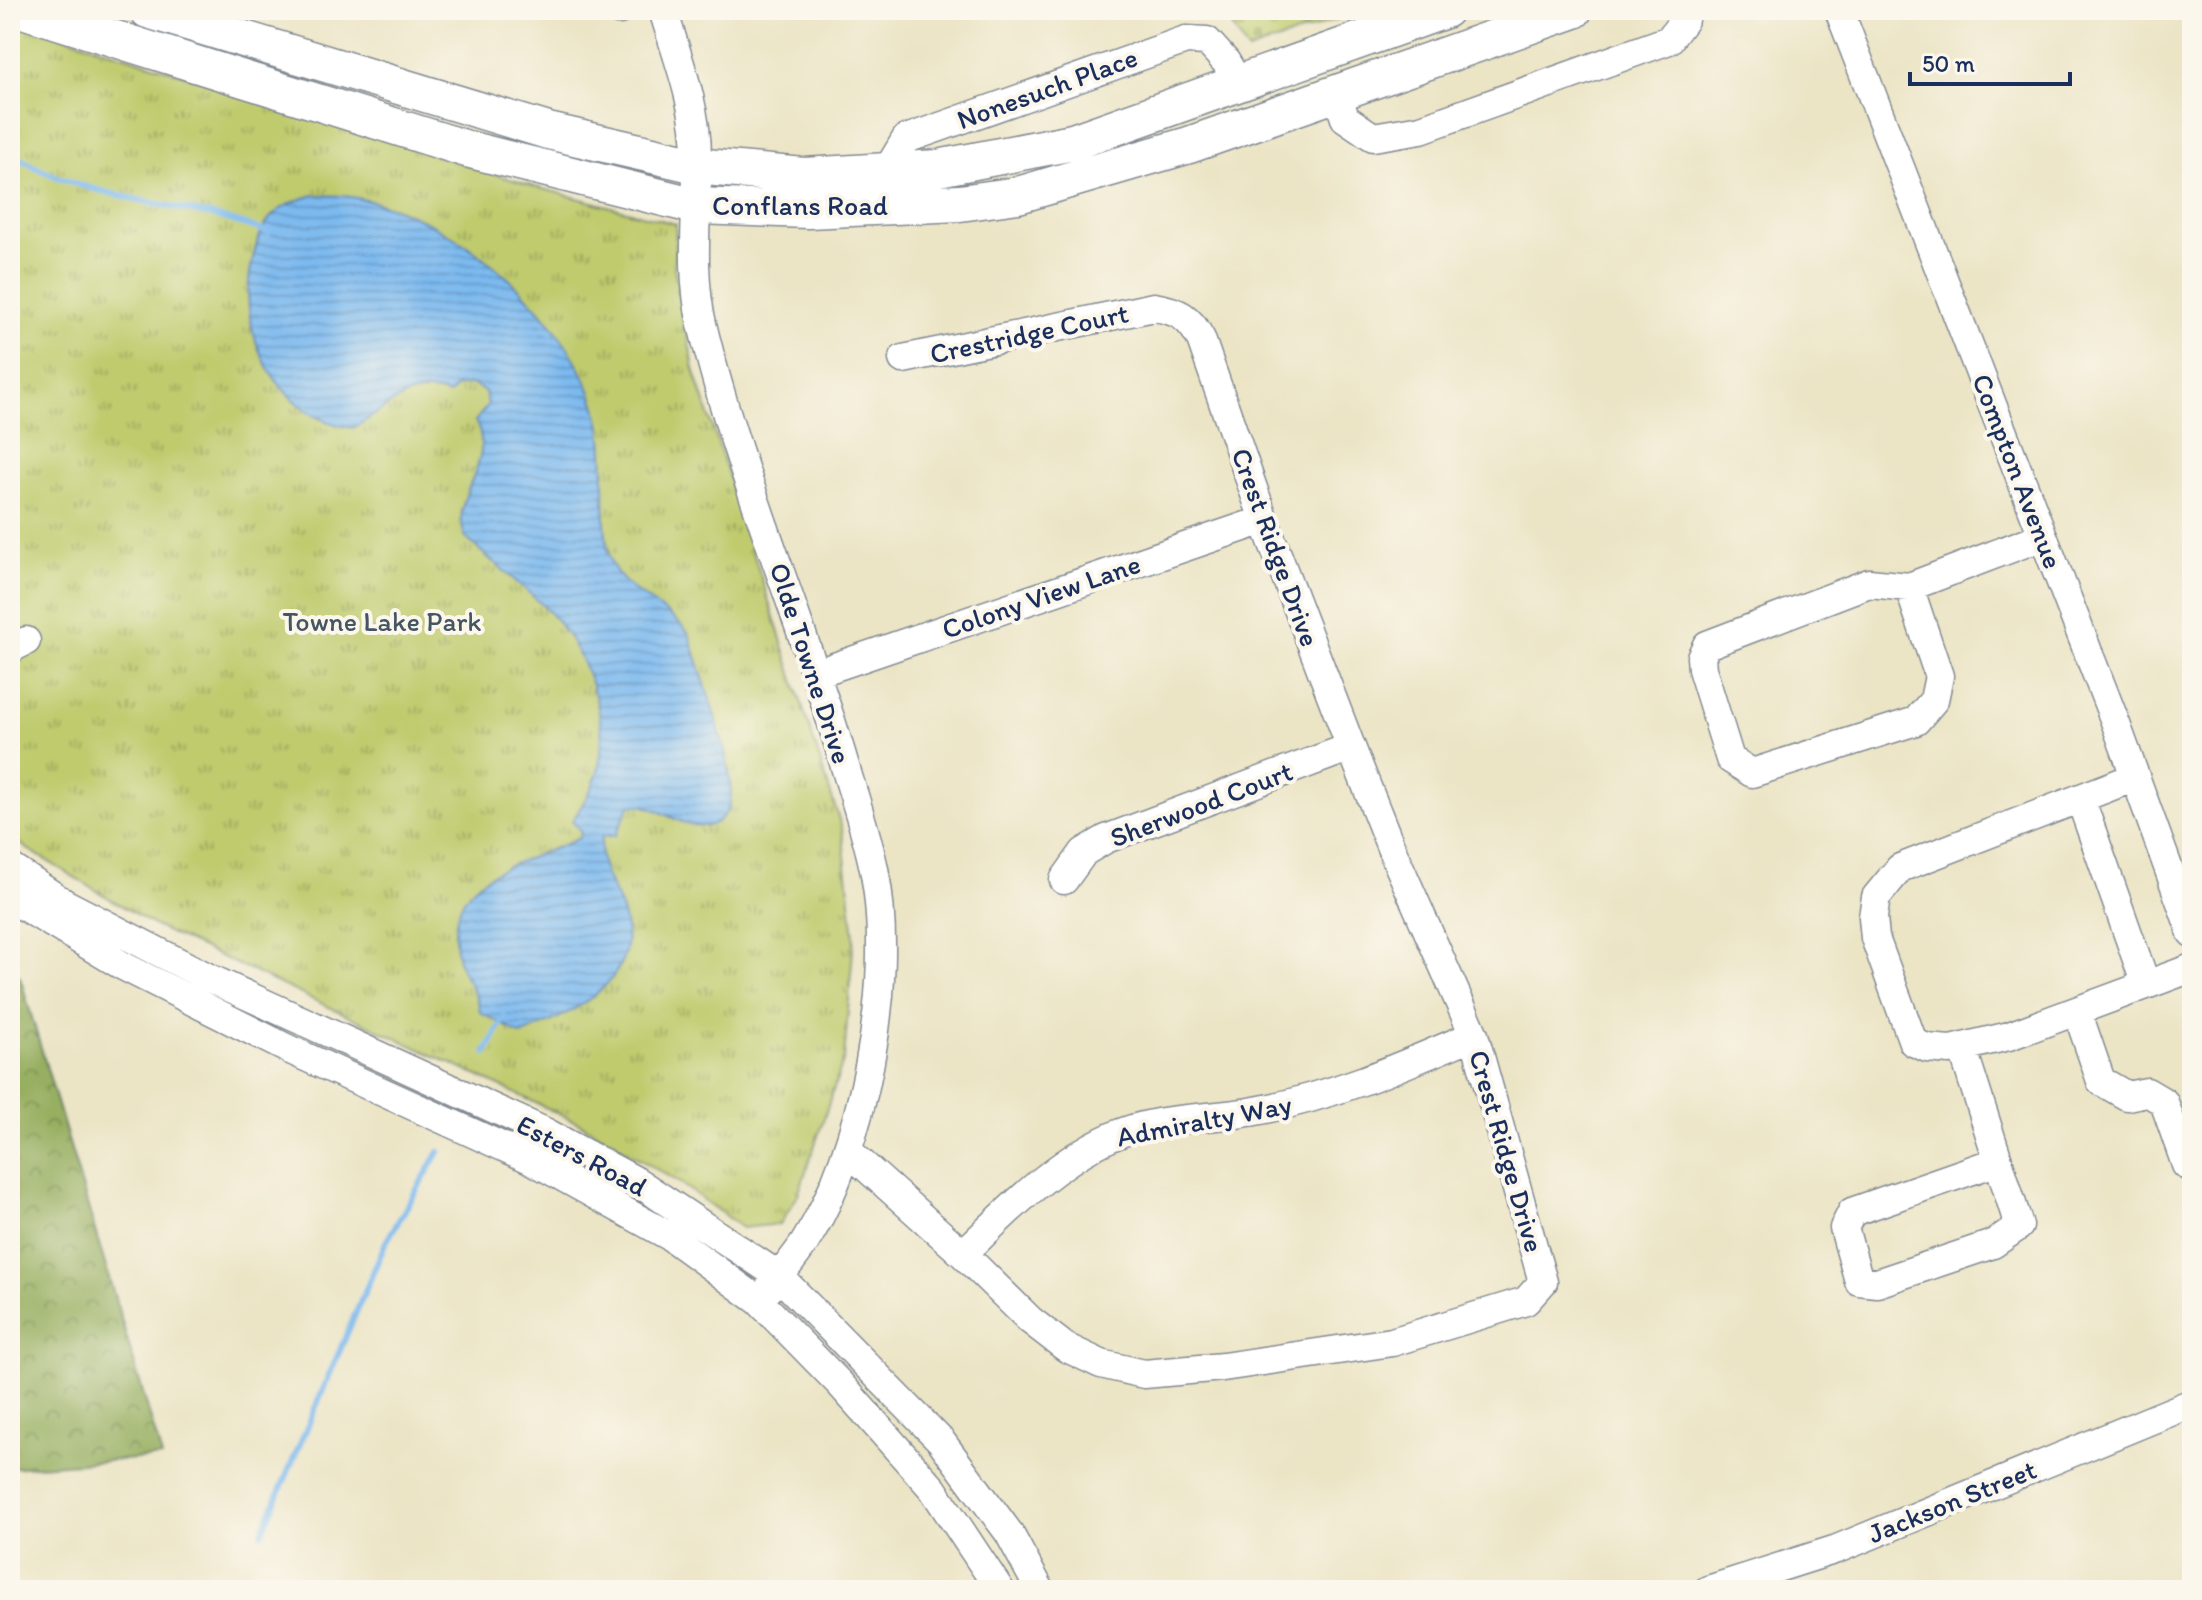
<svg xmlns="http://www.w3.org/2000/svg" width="2202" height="1600" font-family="Itim,sans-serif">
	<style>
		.grass { fill: url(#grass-tufts); stroke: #6d7d66; stroke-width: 2 }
		.forest { fill: url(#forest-crowns); stroke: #596f5f; stroke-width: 2 }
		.cemetery { fill: url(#cemetery-stones); stroke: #6d7d66; stroke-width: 2 }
		.water { fill: url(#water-rules); stroke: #4c74a6; stroke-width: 2 }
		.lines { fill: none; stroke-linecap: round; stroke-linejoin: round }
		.stream { stroke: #7cb9ef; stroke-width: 6 }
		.minor-casing { stroke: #838a92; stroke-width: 31 }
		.major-casing { stroke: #838a92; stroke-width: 39 }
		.minor { stroke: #fff; stroke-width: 28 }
		.major { stroke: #fff; stroke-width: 36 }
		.labels { text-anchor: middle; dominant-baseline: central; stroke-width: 8; stroke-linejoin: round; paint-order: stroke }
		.street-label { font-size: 28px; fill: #1b2f5e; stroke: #fbf7ec }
		.park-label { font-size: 28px; fill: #445662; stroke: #fbf7ec }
	</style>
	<defs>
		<pattern id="grass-tufts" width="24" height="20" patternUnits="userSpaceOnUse" patternTransform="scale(2)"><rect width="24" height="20" fill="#bfcb6d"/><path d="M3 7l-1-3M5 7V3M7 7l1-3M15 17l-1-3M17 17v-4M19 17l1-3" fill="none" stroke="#9aa55d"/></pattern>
		<pattern id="forest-crowns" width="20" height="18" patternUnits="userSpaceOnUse" patternTransform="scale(2)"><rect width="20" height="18" fill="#97af60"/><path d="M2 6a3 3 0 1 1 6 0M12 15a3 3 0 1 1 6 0" fill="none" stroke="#7a8f52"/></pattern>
		<pattern id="cemetery-stones" width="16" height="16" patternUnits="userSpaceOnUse" patternTransform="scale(2)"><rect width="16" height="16" fill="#bfcb6d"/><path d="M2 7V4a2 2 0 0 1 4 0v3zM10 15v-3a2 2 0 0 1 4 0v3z" fill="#9aa55d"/></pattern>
		<pattern id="water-rules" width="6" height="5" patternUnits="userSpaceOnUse" patternTransform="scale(2)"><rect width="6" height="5" fill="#7cb9ef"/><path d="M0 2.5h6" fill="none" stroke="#6597c5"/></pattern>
	</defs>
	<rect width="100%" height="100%" fill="#fbf7ec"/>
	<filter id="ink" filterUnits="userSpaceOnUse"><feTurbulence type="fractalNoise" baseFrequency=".0125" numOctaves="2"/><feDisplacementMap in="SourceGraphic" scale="16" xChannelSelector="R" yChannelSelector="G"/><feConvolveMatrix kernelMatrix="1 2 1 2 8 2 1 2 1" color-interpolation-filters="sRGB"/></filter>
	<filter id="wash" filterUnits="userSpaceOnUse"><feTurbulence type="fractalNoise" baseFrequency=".006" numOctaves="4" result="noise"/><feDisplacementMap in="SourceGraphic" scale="32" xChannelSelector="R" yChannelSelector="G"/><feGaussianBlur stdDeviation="1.8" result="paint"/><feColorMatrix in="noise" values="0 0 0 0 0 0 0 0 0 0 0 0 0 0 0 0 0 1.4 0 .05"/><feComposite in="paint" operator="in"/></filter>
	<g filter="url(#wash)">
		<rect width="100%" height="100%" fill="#ebe4c5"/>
		<path class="grass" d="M10 19 532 186 676 224 674 267 694 369 842 829 854 937 844 1058 798 1195 780 1224 742 1228 683 1185 579 1123 157 927 26 848 10 835Z"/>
		<path class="forest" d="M10 968 20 977 162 1457 10 1468Z"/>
		<path class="cemetery" d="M1222 10H1363L1248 51Z"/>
		<path class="water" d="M314 195C328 196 343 195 357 198 460 217 577 319 600 422 608 459 599 540 613 566 628 595 669 607 689 634 699 669 737 770 730 802 728 814 718 825 706 826 677 828 656 802 630 805L615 836H602C597 871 611 880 622 911 646 981 572 1013 521 1035L480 1012C478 992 462 977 457 956 440 870 523 866 579 838L581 832 572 821C583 804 595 786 599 766 610 715 584 649 549 612 524 586 493 563 466 538 446 495 499 465 475 421L488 405 485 392 472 384 457 386 449 395C409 380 387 410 353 428 278 418 235 333 252 263 255 248 260 229 271 217 284 204 298 200 314 195Z"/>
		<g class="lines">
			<path class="stream" d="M10 152C86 204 186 200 269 233
				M486 1053 504 1017
				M262 1533 386 1242 439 1152"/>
		</g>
	</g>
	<g filter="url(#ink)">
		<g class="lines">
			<g class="minor-casing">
				<path id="minor" d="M618 10H619
					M663 10C677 56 697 107 697 155 698 212 689 268 702 324 738 474 801 616 844 763 855 800 868 837 875 874 895 982 864 1149 805 1242 792 1262 775 1281 759 1301
					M1839 10 2116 724 2192 933
					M1337 94 1345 118 1373 137 1421 129 1669 40 1684 20 1683 10
					M887 186V171L906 139 1186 40 1207 41 1226 62 1238 83
					M1909 587 1869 583 1707 645 1701 657 1702 669 1730 759 1752 773 1916 721 1934 700 1939 676 1909 587 2043 536
					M10 649 26 641
					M817 673 1264 520
					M2135 777 1900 868 1876 897 1873 917 1875 938 1913 1042 1927 1048 1950 1050 2009 1036 2192 968
					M2080 798 2146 985
					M10 867 64 903 209 978 545 1132 636 1181 779 1276 941 1441 1009 1533 1040 1590
					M1064 880 1084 852 1106 839 1351 747
					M10 898 123 966 286 1048 532 1160 671 1237 759 1301 840 1384 933 1489 1000 1590
					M2077 1011 2101 1081 2127 1096 2147 1092 2164 1102 2186 1165
					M1962 1047 2019 1226 1993 1244 1877 1283 1859 1281 1844 1228 1852 1212 1998 1161
					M847 1150 963 1254 1030 1320 1065 1347 1101 1364 1144 1374 1223 1367 1392 1342 1526 1301 1543 1282 1474 1035 1392 850 1351 747 1264 520 1201 339C1189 317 1179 311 1154 307L903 359
					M963 1254C1007 1211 1054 1163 1111 1137 1157 1116 1207 1120 1255 1111 1332 1097 1402 1066 1474 1035
					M1708 1590 1837 1549 2192 1403"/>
			</g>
			<g class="major-casing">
				<path id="major" d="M23 10 467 149 696 206 808 210 960 203 1018 195 1189 145 1574 10
					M148 10 548 131 705 167 804 176 938 168 1073 142 1445 10"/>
			</g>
			<use href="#minor" class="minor"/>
			<use href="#major" class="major"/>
		</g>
	</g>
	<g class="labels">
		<g class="street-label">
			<text transform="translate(1047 88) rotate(-20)">Nonesuch Place</text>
			<text x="800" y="205">Conflans Road</text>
			<text transform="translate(1029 333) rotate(-12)">Crestridge Court</text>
			<text transform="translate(2018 471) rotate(69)">Compton Avenue</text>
			<text transform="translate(1276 547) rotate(70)">Crest Ridge Drive</text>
			<text transform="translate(1041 596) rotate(-19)">Colony View Lane</text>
			<text transform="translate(811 663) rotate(72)">Olde Towne Drive</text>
			<text transform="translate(1201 804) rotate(-21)">Sherwood Court</text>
			<text transform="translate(1204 1120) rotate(-11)">Admiralty Way</text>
			<text transform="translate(1507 1151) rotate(74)">Crest Ridge Drive</text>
			<text transform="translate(582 1155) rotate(28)">Esters Road</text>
			<text transform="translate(1952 1501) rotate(-22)">Jackson Street</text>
		</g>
		<g class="park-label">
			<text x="382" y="621">Towne Lake Park</text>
		</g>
	</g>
	<rect width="2202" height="1600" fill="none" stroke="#fbf7ec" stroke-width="40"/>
	<path d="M1910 72v12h160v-12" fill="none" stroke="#1b2f5e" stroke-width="4"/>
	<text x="1922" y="72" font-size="24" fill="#1b2f5e" stroke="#fbf7ec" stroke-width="6" paint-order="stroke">50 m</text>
</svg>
